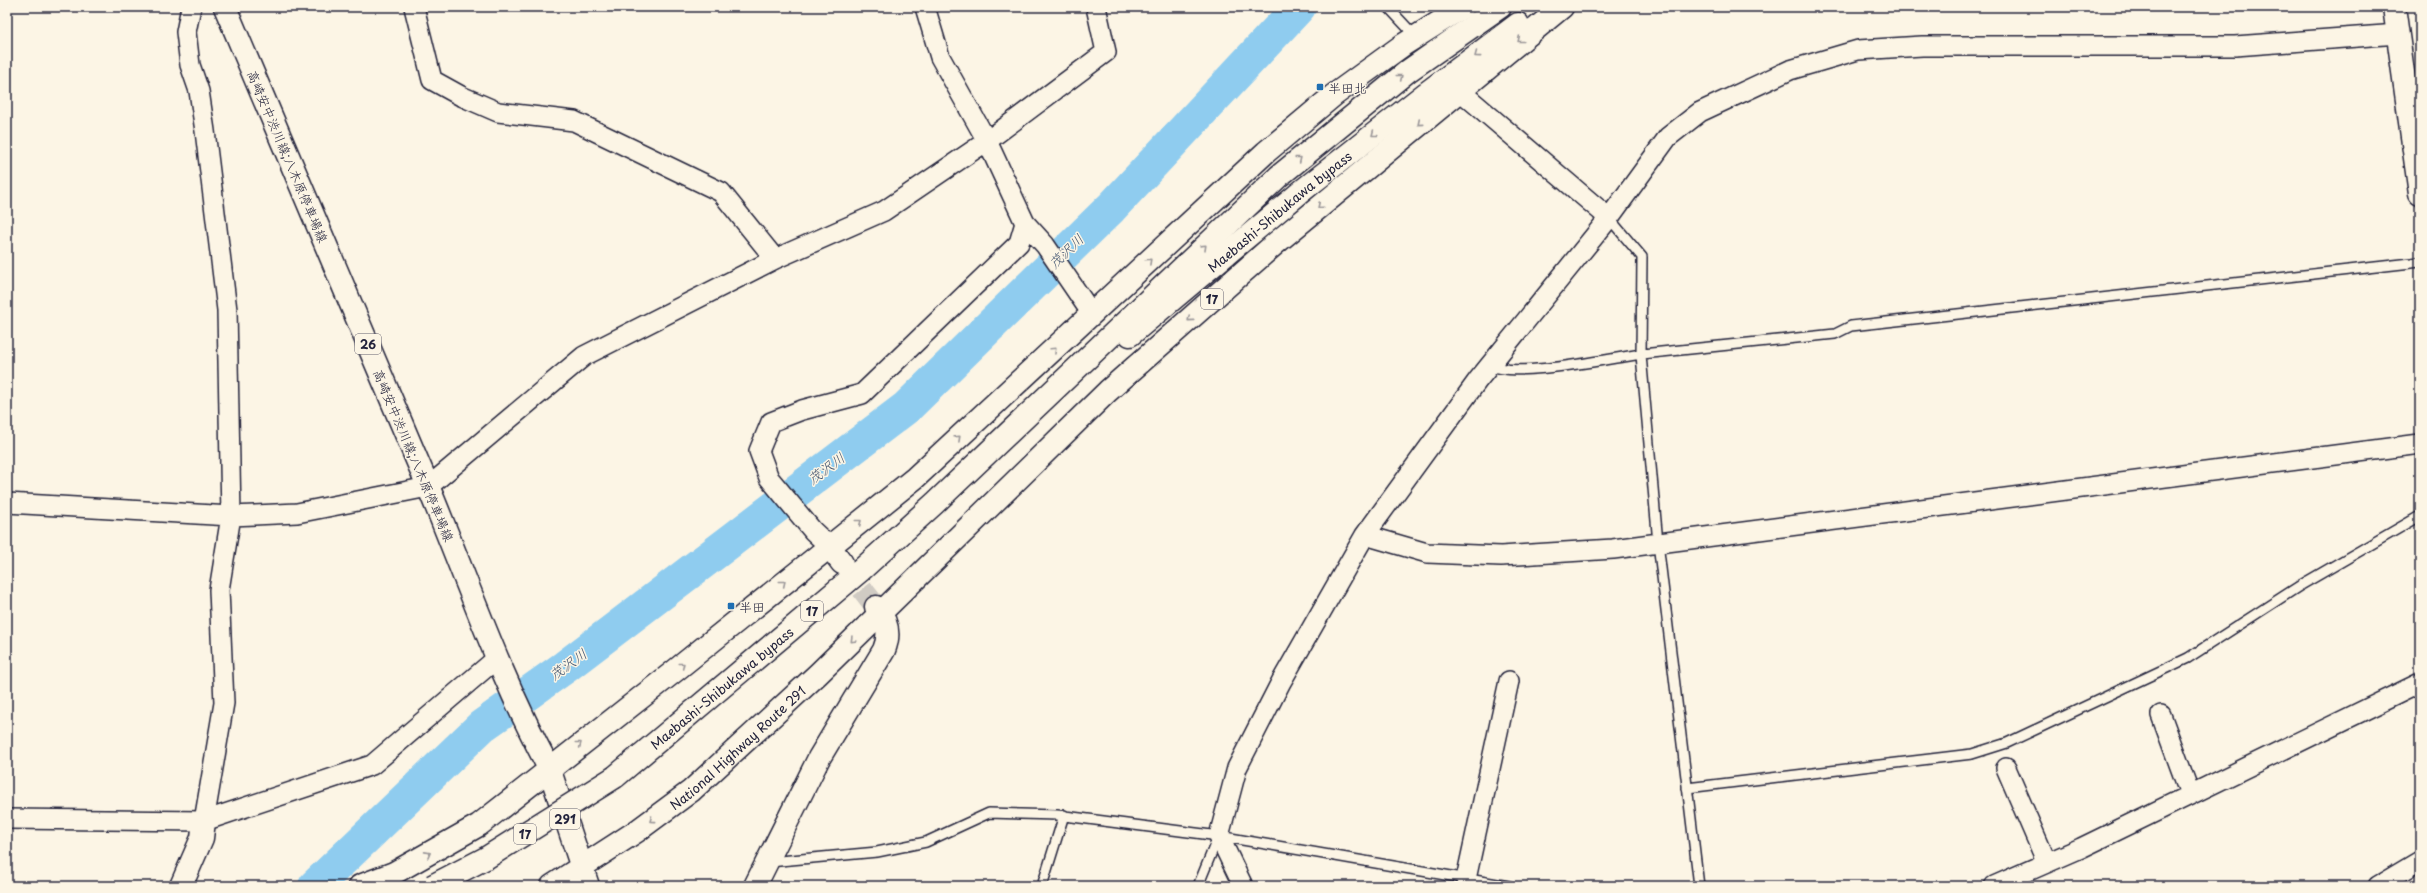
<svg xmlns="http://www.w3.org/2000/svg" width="2427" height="893" font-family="'Playpen Sans','Klee One',sans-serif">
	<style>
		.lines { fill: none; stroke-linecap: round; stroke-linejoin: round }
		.river { stroke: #8fccef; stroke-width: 34 }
		.tertiary-tunnel { stroke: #d0cbc3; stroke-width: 22; stroke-dasharray: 22 11; stroke-linecap: butt }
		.service-casing { stroke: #22223b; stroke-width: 12 }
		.minor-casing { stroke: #22223b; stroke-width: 22 }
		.tertiary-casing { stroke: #22223b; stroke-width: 25 }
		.primary-casing { stroke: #22223b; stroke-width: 25 }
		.trunk-casing { stroke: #22223b; stroke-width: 25 }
		.service { stroke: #fcf5e5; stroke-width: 9 }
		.minor { stroke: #fcf5e5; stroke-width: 19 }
		.tertiary { stroke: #fcf5e5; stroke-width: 22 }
		.primary { stroke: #fcf5e5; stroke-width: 22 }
		.trunk { stroke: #fcf5e5; stroke-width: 22 }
		.trunk-bridge-casing { stroke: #22223b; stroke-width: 25; stroke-linecap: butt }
		.trunk-bridge { stroke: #fcf5e5; stroke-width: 22 }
		.oneway { stroke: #9a9698 }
		.poi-dot { fill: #1f6fb2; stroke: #fcf5e5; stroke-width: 1.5 }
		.labels { text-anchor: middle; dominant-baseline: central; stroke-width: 3; stroke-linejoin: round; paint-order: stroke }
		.shield { fill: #fcf5e5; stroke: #63616e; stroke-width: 1 }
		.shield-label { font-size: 12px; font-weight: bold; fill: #22223b }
		.poi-label { font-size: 13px; fill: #22223b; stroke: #fcf5e5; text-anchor: start }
		.street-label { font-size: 13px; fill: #22223b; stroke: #fcf5e5 }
		.water-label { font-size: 14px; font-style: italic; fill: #435571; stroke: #fcf5e5 }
	</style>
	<rect width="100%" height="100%" fill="#fcf5e5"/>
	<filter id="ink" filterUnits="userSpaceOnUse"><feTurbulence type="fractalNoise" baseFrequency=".025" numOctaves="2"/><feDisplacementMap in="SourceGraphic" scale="8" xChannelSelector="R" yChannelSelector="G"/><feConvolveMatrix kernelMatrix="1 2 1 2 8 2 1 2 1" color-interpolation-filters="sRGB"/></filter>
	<g filter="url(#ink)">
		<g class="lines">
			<path class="river" d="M315 886 482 726 565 667 907 407 1111 208 1299 7"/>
			<path class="tertiary-tunnel" d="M842 563 876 607"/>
			<g class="service-casing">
				<path id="service" d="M1388 7 1416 37
					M1609 218 1642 257 1641 355 1658 543 1699 886
					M1490 365C1514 379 1611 358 1642 354 1706 347 1771 341 1835 334L1851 326 2420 262
					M1687 788 1972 754 2007 743 2188 658 2301 585 2420 516
					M769 862 877 852 926 842 989 813 1057 815 1219 836 1509 886
					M1042 886 1064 815
					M1198 886 1218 837"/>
			</g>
			<g class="minor-casing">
				<path id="minor" d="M191 7 186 32 190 65 199 91 205 131 227 310 231 516 219 590 224 703 204 821
					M414 7 432 80 461 96 498 112 574 121 721 192 775 259
					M1459 90 1609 218
					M1025 223 1045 245 1092 314
					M7 503 231 516 297 513 428 487 584 356 775 259 884 211 987 141 1106 52 1096 7
					M1365 535 1427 553 1501 556 1613 549 2420 444
					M829 546 813 531 769 478 759 451 771 422 802 410 862 394 1019 243 1025 223 987 141 940 57 925 7
					M2161 715 2190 794
					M2006 768 2047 863
					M7 819 204 821 372 765 496 659
					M1466 879 1509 681
					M1243 886 1219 836 1237 768 1281 682 1365 535 1478 380 1609 218 1668 137 1700 112 1790 70 1858 50 1922 46H2235L2398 34
					M1994 886 2081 848 2420 683
					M2378 886 2420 861"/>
			</g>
			<g class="tertiary-casing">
				<path id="tertiary" d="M2394 7 2420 194
					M829 546 842 563
					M181 886 202 838 204 821
					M755 886 819 758 884 650C891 633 887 620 876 607"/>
			</g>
			<g class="primary-casing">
				<path id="primary" d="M225 7C292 167 361 326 428 486 467 580 500 677 549 768"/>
			</g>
			<g class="trunk-casing">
				<g id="trunk">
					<path id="s1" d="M1130 335 1303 190 1425 94 1518 24"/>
					<path d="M549 768 588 886"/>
					<path id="s2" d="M615 777 860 571 935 503 1279 176 1408 71 1500 7"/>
					<path d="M360 886 394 873 479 825 676 670 915 478 1266 152 1334 95 1403 45 1463 7"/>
					<path id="s3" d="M552 886 637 831 691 791 818 674 1108 391 1276 243 1562 7"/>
				</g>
			</g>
			<use href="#service" class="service"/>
			<use href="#minor" class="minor"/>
			<use href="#tertiary" class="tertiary"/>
			<use href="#primary" class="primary"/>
			<use href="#trunk" class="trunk"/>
			<g class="trunk-bridge-casing">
				<path id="trunk-bridge" d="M432 886 486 858 615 777"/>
			</g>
			<use href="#trunk-bridge" class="trunk-bridge"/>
		</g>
		<defs><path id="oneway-chevron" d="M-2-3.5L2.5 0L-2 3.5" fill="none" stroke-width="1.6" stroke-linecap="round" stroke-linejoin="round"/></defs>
		<g class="oneway">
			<use href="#oneway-chevron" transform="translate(1520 40) rotate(141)"/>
			<use href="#oneway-chevron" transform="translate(1477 55) rotate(143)"/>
			<use href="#oneway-chevron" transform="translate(1400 77) rotate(-39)"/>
			<use href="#oneway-chevron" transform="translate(1420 123) rotate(140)"/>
			<use href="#oneway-chevron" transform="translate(1374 134) rotate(142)"/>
			<use href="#oneway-chevron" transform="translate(1299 159) rotate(-39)"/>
			<use href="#oneway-chevron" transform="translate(1320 206) rotate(140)"/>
			<use href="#oneway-chevron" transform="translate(1204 247) rotate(-44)"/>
			<use href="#oneway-chevron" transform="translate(1149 261) rotate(-43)"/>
			<use href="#oneway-chevron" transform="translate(1190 319) rotate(139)"/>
			<use href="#oneway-chevron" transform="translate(1054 350) rotate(-43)"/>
			<use href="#oneway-chevron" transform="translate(958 438) rotate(-43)"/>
			<use href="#oneway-chevron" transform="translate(859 522) rotate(-38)"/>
			<use href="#oneway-chevron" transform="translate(783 583) rotate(-39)"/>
			<use href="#oneway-chevron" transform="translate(853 640) rotate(135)"/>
			<use href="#oneway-chevron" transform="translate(682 665) rotate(-39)"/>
			<use href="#oneway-chevron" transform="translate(579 744) rotate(-38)"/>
			<use href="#oneway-chevron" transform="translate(652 820) rotate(144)"/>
			<use href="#oneway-chevron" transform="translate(428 854) rotate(-29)"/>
		</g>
	</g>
	<g class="poi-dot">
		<rect x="1316" y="83" width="8" height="8" rx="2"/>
		<rect x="727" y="602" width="8" height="8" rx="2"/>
	</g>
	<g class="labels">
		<g class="shield">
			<rect x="1201" y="289" width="22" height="20" rx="3"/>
			<rect x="355" y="334" width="26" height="20" rx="3"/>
			<rect x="801" y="601" width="22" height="20" rx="3"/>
			<rect x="550" y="809" width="30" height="20" rx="3"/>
			<rect x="514" y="824" width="22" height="20" rx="3"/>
		</g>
		<g class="shield-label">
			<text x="1212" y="299">17</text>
			<text x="368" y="344">26</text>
			<text x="812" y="611">17</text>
			<text x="565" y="819">291</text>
			<text x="525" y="834">17</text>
		</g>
		<g class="poi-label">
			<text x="1328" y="87">半田北</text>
			<text x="739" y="606">半田</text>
		</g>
		<g class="street-label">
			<text transform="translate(288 156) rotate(67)">高崎安中渋川線;八木原停車場線</text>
			<text stroke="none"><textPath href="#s1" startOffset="194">Maebashi-Shibukawa bypass</textPath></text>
			<text transform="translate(414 455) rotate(67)">高崎安中渋川線;八木原停車場線</text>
			<text stroke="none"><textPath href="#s2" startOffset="139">Maebashi-Shibukawa bypass</textPath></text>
			<text stroke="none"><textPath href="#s3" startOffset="232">National Highway Route 291</textPath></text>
		</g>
		<g class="water-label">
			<text transform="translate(1066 251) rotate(-44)">茂沢川</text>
			<text transform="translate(826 468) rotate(-37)">茂沢川</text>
			<text transform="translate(568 664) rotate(-36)">茂沢川</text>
		</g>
	</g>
	<rect width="2427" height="893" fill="none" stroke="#fcf5e5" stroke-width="24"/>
	<rect x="12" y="12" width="2403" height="869" fill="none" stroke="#22223b" stroke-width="1.5" filter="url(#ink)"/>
</svg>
